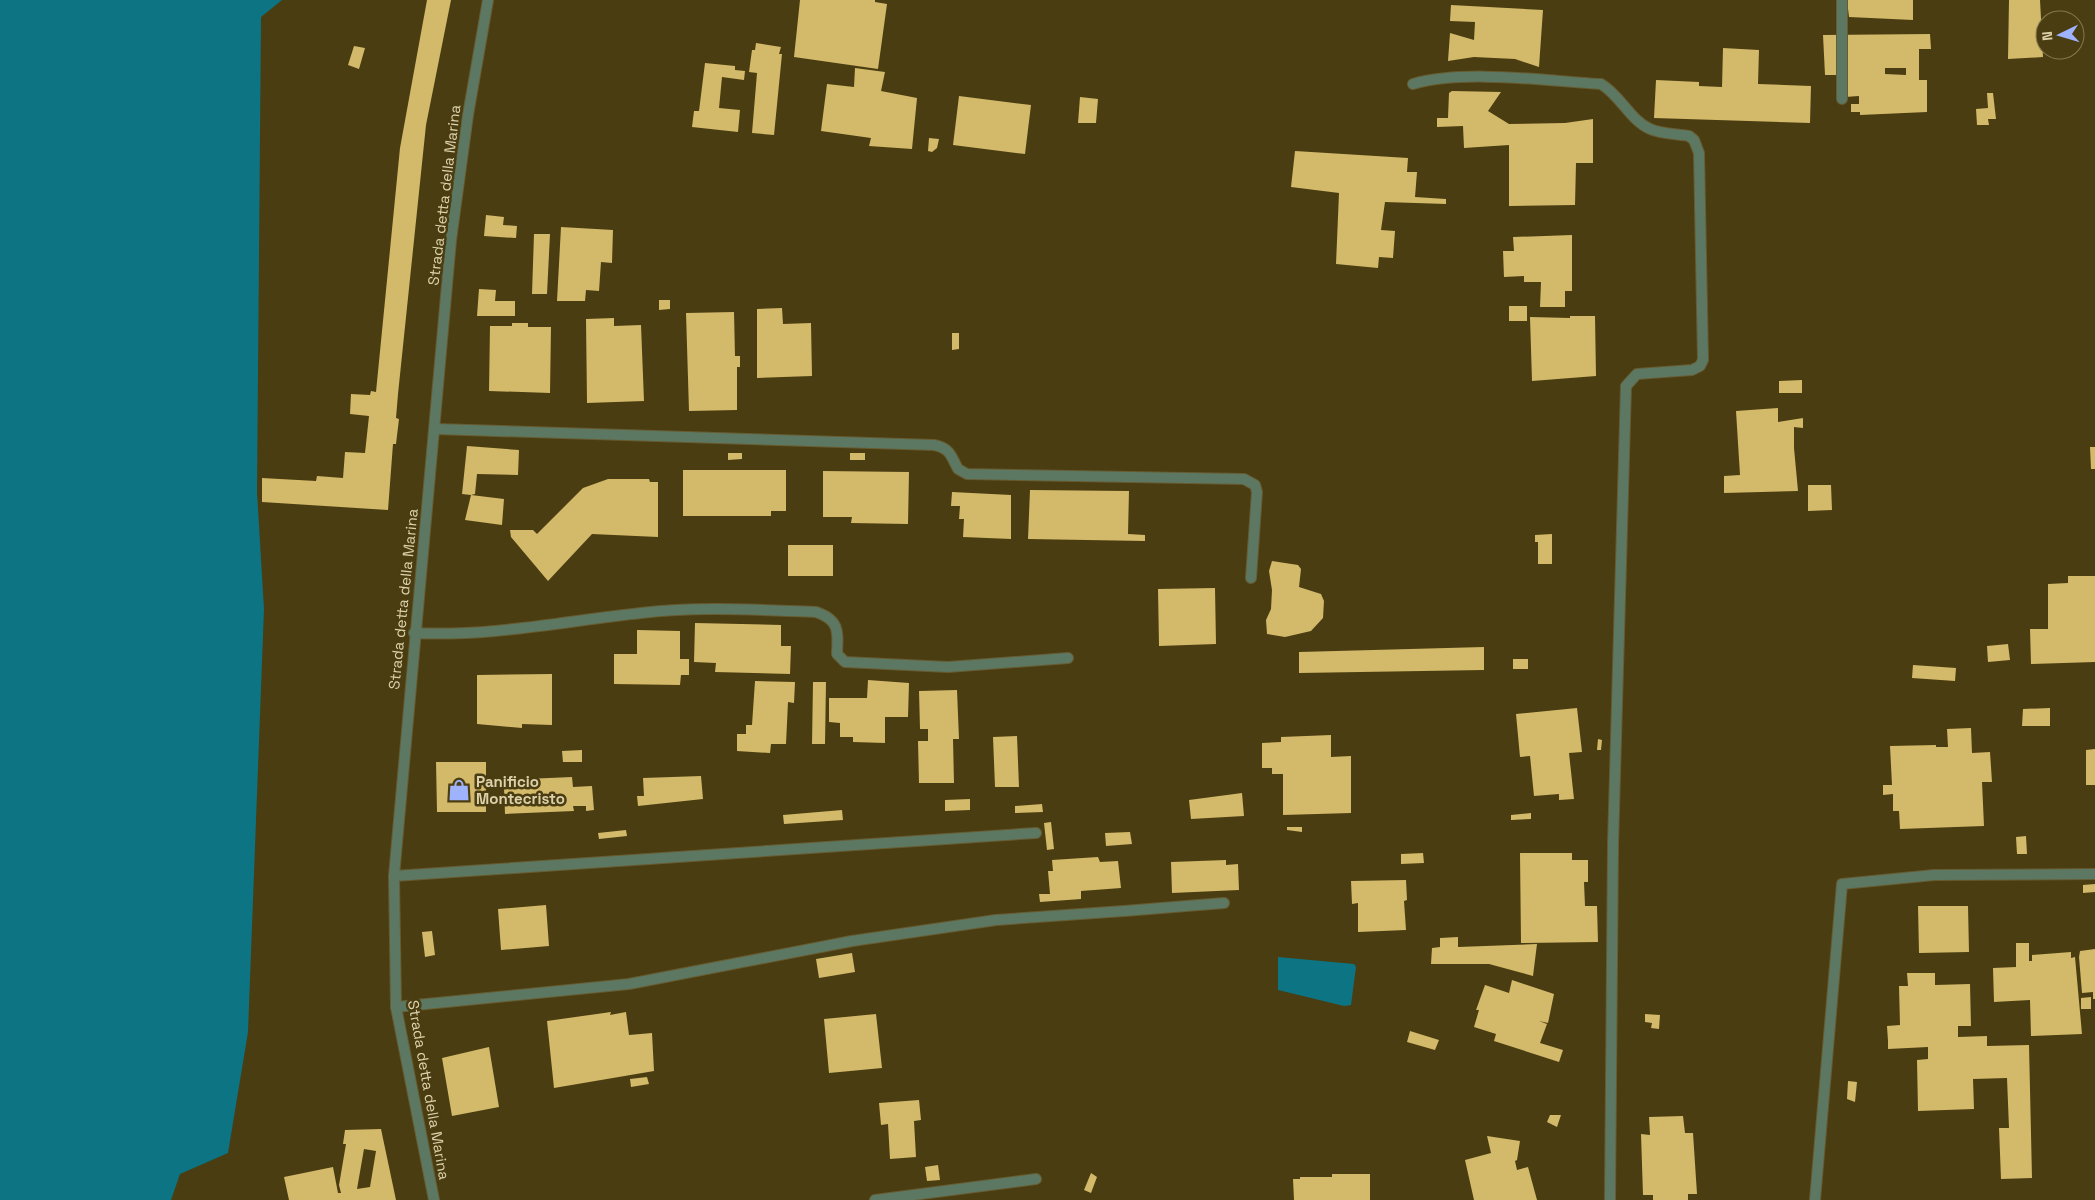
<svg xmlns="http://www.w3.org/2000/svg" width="2095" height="1200" font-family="'Space Grotesk',sans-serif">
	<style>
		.water { fill: #0d7484 }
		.building { fill: #d3b96a; fill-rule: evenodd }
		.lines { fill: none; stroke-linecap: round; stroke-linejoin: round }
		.service-casing { stroke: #675b30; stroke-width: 12 }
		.minor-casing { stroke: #675b30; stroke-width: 12 }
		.tertiary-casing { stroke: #675b30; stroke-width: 12 }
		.service { stroke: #5c7863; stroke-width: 10 }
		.minor { stroke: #5c7863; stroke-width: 10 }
		.tertiary { stroke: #5c7863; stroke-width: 10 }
		.labels { text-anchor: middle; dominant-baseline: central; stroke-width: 5; stroke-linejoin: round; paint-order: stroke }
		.street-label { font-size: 15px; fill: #ddd1ab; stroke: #4a3d11 }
		.poi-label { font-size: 15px; font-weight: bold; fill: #ddd1ab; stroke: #4a3d11; text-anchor: start }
	</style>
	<rect width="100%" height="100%" fill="#4a3d11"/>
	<path class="water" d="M0 0H282L261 17 257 492 264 609 248 1032 228 1153 180 1174 171 1200H0Z
		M1278 957 1354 964 1356 967 1351 1005 1344 1006 1278 990Z"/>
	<path class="building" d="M427 0H451L426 125 398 394 396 418 399 419 396 444H393L388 510 262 502V478L316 481 317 476 343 478 345 452 365 453 369 416 350 414 351 394 370 395 371 391 376 392 400 148Z
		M800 0H875V2L887 4 878 69 794 57Z
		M1847 0H1913V20L1849 17Z
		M2009 0H2040L2043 57 2008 59Z
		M1451 5 1543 10 1539 67 1515 59 1474 57 1448 61 1450 33 1474 40 1475 22 1450 21Z
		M1930 34 1931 49H1919V80H1927V112L1860 115V112H1851V104H1859V96L1845 97 1843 75H1825L1823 35ZM1885 68H1906V75L1885 74Z
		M756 43 781 47 779 54H782L774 135 752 133 757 73 749 72 752 50H755Z
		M354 46 365 48 359 69 348 65Z
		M1723 48 1759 50 1758 84 1811 86 1810 123 1654 118 1656 80 1699 82V86L1722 87Z
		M705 63 735 66V70L745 71 744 80 722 77 719 108 740 110 738 132 692 127 694 111H699Z
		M855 68 885 72 881 91 917 98 912 149 869 146 871 138 821 131 827 84 854 87Z
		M1452 91 1501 92 1488 111 1509 124 1565 123 1593 119V163H1576L1575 205 1509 206V145L1464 148 1463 126 1437 127V118H1448L1449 93Z
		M1987 93H1993L1996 119H1988L1989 125H1977L1976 109 1988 108Z
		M959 96 1031 105 1025 154 953 145Z
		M1080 97 1098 99 1096 123H1078Z
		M929 138 939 139 937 148 932 152 928 151Z
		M1295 151 1408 158 1407 172H1417L1415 197 1446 199V204L1385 202 1381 230 1395 231 1393 258 1379 257 1378 268 1336 264 1339 193 1291 187Z
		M486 215 504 217 503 225 517 226 516 238 484 236Z
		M561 227 613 230 612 263 601 262 599 291 586 290 585 301H557Z
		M534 234H550L547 294H532Z
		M1572 235V291H1565V307H1540L1541 282H1524V276L1504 277 1503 251H1514L1513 237Z
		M479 289 496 290 495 301H515V316H477Z
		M659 300H670V309L659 310Z
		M1509 306H1527V321H1509Z
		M782 308 783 324 811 323 812 376 757 378V309Z
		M734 312 735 356H740V367H737V410L689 411 686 313Z
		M1570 316H1595L1596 376 1532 381 1530 317 1570 318Z
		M614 318V326L641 325 644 401 587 403 586 319Z
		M512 323H528V327H551L550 393 489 391 490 326H512Z
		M952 333H959V349L952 350Z
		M1802 380V393H1779V381Z
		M1778 408V422L1803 418V428L1794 427V448L1798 491 1724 493V476L1740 475 1736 411Z
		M467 446 519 450 518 475 477 474 475 494 471 495 504 499 502 525 465 520 471 495 462 494Z
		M2090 447H2095V469H2091Z
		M728 453H742V459L728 460Z
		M850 453H865V460H850Z
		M683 470H786V511H771V516H683Z
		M823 471 909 472 908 524 851 523 852 517H823Z
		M608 479H649L650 482H658V537L592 534 548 581 511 537 510 530H533L537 534 583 488Z
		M1808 485H1831L1832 510 1808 511Z
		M1030 490 1129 491 1128 534 1145 535V541L1028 539Z
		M952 492 1011 495V539L963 537 964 519H959L960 506H951Z
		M1552 534V564H1538V542H1535V535Z
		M788 545H833V576H788Z
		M1272 561 1298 565 1301 569 1299 587 1321 594 1324 601 1323 618 1311 631 1285 637 1267 634 1266 620 1271 609 1272 590 1269 571Z
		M2068 576H2095V662L2031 664 2030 629H2048V584L2068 583Z
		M1215 588 1216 644 1159 646 1158 589Z
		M695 623 781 625V646H791L790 674 715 672 716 663 694 662Z
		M637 630 680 631V659H689V675H681L680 685 614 684V654H637Z
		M2008 644 2010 660 1988 662 1987 646Z
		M1484 647V670L1299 673V652Z
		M1513 659H1528V669H1513Z
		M1913 665 1956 668 1955 681 1912 678Z
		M552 674V725L522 724V728L477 724V675Z
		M868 680 909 683 908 717H885V743L853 742V737H840V723L829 722V698H867Z
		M755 681 795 682 794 703 788 702 786 744H771L770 753 737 751V734H746V725H752Z
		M813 682H826L825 744H812Z
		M957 690 959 739H953L954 783H919L918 741H928V729H920L919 691Z
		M1577 708 1582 752 1569 753 1574 799 1559 800V794L1534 796 1530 756 1520 757 1516 714Z
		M2050 708V726H2022L2023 709Z
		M1971 728 1972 753 1990 752 1992 782H1982L1984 826 1900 829 1899 811H1893V794L1883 795V785H1892L1890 746 1936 745V747H1948L1947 729Z
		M1331 735V757L1351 756V813L1283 815V774H1272V768H1262V743L1281 742V737Z
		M1017 736 1019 787H995L993 737Z
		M1598 739 1602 740 1601 750H1597Z
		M2095 749V785H2086V750Z
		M582 750V762H563L562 751Z
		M436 762H486V812H437Z
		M701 776 703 799 638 806 637 796H644L643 778Z
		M572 777 573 787 592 786 594 810 586 811V806H573L574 811 505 814 504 788 526 787V779Z
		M1242 793 1244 816 1191 819 1189 800Z
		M970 799V810L945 811V800Z
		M1042 804 1043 812 1015 813V806Z
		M842 810 843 820 784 824 783 815Z
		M1531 813V819L1511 820V815Z
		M1051 822 1054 849 1047 850 1044 823Z
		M1287 827H1302V832L1287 830Z
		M626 830 627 836 599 839 598 833Z
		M1130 832 1132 844 1106 846 1105 833Z
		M2026 836 2027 854H2017L2016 837Z
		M1423 853 1424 863 1401 864V854Z
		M1520 853H1572V860H1588V882H1584L1585 906H1597L1598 942 1521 943Z
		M1098 857 1100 862 1118 861 1121 888 1081 891V899L1040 902 1039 894H1050L1048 871H1053L1052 860Z
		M1226 860V865L1238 864 1239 890 1172 893 1171 862Z
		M1406 880 1407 900 1404 901 1406 930 1358 932V903L1352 904 1351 881Z
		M2095 884V892L2083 893V885Z
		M546 905 549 946 501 950 498 909Z
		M1918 906H1968L1969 952 1919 953Z
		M432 931 435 955 425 957 422 932Z
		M1458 937V947L1537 944 1533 976 1489 964H1431L1432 948 1440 947V938Z
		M2016 943H2029V961H2032V955L2071 952V958L2075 957 2082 1034 2031 1036 2030 1000 1994 1002 1993 968 2016 967Z
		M2095 949V999H2093V992L2082 993 2079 957 2080 951Z
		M852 953 855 972 819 978 816 959Z
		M1907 973H1935V985L1970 984 1971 1026H1958V1037L1987 1036V1046L2029 1045 2032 1178 2001 1179 1999 1128H2009L2007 1078 1973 1079 1974 1109 1918 1111 1917 1060 1928 1059V1047L1888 1049V1041L1887 1026 1900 1025 1899 986H1908Z
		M1512 980 1554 994 1548 1023 1539 1021 1547 1024 1540 1043 1563 1050 1559 1062 1494 1041 1496 1034 1474 1027 1479 1010H1476L1485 985 1509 993Z
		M2091 997V1009H2081V998Z
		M611 1012 610 1015 626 1012 629 1035 652 1033 654 1071 554 1088 547 1021Z
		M876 1014 882 1068 829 1073 824 1019Z
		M1645 1014 1660 1015 1659 1029 1651 1028 1652 1023 1645 1022Z
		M1410 1031 1439 1040 1435 1050 1407 1042Z
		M489 1047 499 1107 452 1116 442 1058Z
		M647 1077 649 1084 631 1087 630 1079Z
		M1848 1081 1857 1082 1855 1102 1847 1099Z
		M919 1100 921 1120 914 1121 916 1157 890 1159 888 1124 881 1125 879 1103Z
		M1550 1115H1561L1557 1127 1547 1122Z
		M1683 1116 1685 1133H1693L1697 1194H1688V1200H1653V1195H1643L1641 1134 1650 1135 1649 1117Z
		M381 1129 396 1200H289L284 1177 333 1167 338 1193H341L339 1185 346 1144H343L345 1130ZM364 1149 376 1151 370 1187 357 1189Z
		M1487 1136 1520 1141 1517 1160 1515 1161 1517 1170 1528 1167 1537 1200H1474L1465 1160 1491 1153Z
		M938 1165 940 1180 927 1181 925 1167Z
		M1091 1173 1097 1177 1091 1193 1084 1190Z
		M1332 1174H1370V1200H1294L1293 1179H1300V1177H1332Z"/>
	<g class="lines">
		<g class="service-casing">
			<path id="service" d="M1124 911 1224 903"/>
		</g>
		<g class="minor-casing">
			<path id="minor" d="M1413 84C1465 69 1546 81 1601 84 1620 95 1630 120 1650 129 1661 134 1677 134 1689 136L1694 140 1699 153 1703 360 1700 366 1692 370 1637 374 1626 386 1613 845 1610 1200
				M1842 99V0
				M436 429 934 445C950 448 951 456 958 469L967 474 1244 479 1255 485 1257 492 1251 578
				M414 633C490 637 565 621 641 613 699 606 758 610 816 612 840 620 838 632 837 654L845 662 948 667 1068 658
				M394 876 1036 833
				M396 1007 629 984 852 941 996 920 1124 911
				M875 1200 1036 1179
				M1815 1200 1842 884 1934 875 2095 874"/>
		</g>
		<g class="tertiary-casing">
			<path id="tertiary" d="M434 1200 396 1007 394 876 451 240 468 115 488 0"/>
		</g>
		<use href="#service" class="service"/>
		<use href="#minor" class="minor"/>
		<use href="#tertiary" class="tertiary"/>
	</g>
	<defs>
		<g id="shop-bare" transform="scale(1.725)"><path d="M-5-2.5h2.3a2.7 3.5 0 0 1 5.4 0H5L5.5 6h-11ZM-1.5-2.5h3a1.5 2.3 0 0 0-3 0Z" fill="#9fb3fd" stroke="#4a3d11" stroke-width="2.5" paint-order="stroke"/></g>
	</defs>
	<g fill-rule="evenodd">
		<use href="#shop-bare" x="459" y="790"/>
	</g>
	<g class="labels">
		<g class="street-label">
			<text transform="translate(444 195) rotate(-83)">Strada detta della Marina</text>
			<text transform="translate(403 599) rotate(-84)">Strada detta della Marina</text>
			<text transform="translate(429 1090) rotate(80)">Strada detta della Marina</text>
		</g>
		<g class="poi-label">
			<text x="476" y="781">Panificio<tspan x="476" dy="17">Montecristo</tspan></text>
		</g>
	</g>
	<g transform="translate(2060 35) rotate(265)"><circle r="24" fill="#4a3d11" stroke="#85784f"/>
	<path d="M0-4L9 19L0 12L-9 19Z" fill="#9fb3fd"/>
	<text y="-8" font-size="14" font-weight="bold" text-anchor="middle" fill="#ddd1ab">N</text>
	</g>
</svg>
